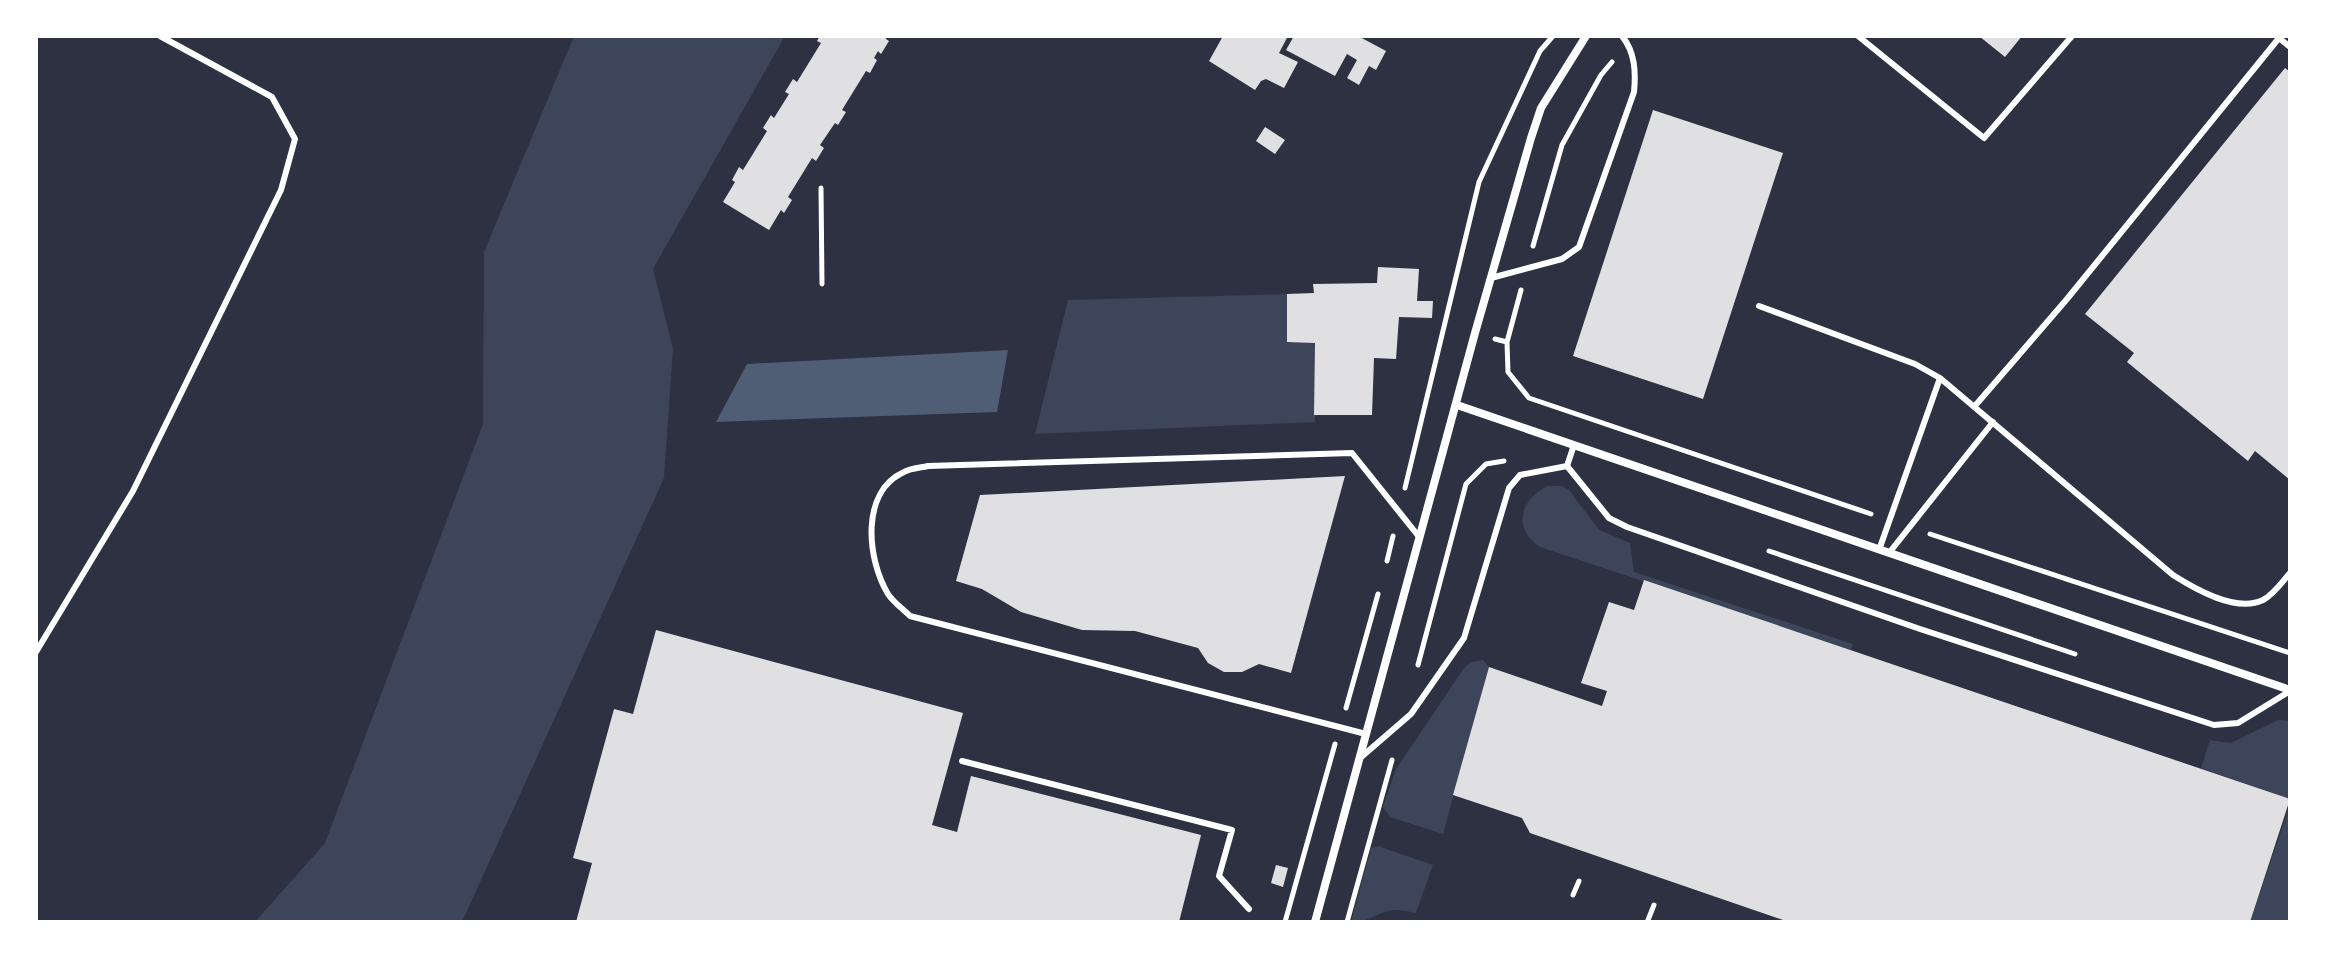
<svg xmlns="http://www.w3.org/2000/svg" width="2326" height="958" font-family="Helvetica,sans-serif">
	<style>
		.green { fill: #3c4559 }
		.water { fill: #4f5d75 }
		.building { fill: #e0e0e3 }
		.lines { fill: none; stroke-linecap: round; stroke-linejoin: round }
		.path { stroke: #fff; stroke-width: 5 }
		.service { stroke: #fff; stroke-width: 6 }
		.minor { stroke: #fff; stroke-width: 8 }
	</style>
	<rect width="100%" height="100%" fill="#2d3142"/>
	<path class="green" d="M574 36H785L653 269 673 349 664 478 462 922H255L325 843 483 424 484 252Z
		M1287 294 1315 343V422L1035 434 1068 300Z
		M1547 486H1562L1569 490 1599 530 1630 543 1634 572 1853 644 1851 650 1540 547C1512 528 1520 500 1547 486Z
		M1483 660 1489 667 1443 834 1390 817 1383 807 1396 769 1464 668 1471 662Z
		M2278 720 2290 721V799L2201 768 2210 740 2231 743Z
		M2290 805V922H2250Z
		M1378 846 1433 865 1416 913C1410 912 1402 910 1396 910 1378 911 1371 922 1351 922L1371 848Z"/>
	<path class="water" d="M1008 350 997 412 716 422 747 364Z"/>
	<path class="building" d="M820 36H887L886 39 889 41 881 54 878 51 874 58 877 60 870 73 866 71 842 110 846 112 838 125 835 123 820 145 824 148 816 161 812 158 788 197 792 200 784 213 781 210 769 230 723 202 735 182 732 180 739 167 743 170 767 131 763 128 771 115 774 118 789 94 785 92 793 79 797 82 821 43 817 41Z
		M1223 36H1288L1279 53 1298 62 1284 88 1266 79 1261 81 1255 90 1209 61Z
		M1294 36H1358L1386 51 1376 70 1369 66 1359 85 1347 78 1357 60 1347 54 1335 76 1286 50Z
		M1979 36H2022L2005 57Z
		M2285 68 2290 72V480L2255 451 2248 461 2127 362 2134 353 2085 314Z
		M1653 110 1783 153 1703 399 1573 356Z
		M1265 127 1285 140 1275 154 1256 141Z
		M1378 267 1419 269 1417 301H1433L1432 318 1399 317 1396 359 1374 358 1372 415H1314L1315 343 1287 342V294L1314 293 1313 284 1377 283Z
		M1345 476 1291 673 1259 664 1242 672H1224L1208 663 1198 648 1135 631 1082 630 1021 612 982 589 956 581 980 495Z
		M1644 580 2290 799 2250 922H1789L1530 833 1522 818 1453 795 1489 667 1602 706 1607 691 1581 683 1609 602 1634 610Z
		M656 630 963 713 932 825 957 832 971 776 1201 835 1179 922H576L592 863 573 858 614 709 633 714Z
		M1276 865 1288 868 1283 887 1271 883Z"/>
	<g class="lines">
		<path class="path" d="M821 188 822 284
			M1533 246 1562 145 1601 75 1612 62
			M1495 339 1507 342 1508 372 1529 398 1871 514
			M1507 342 1521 290
			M1405 488 1479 182 1540 51 1553 36
			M1930 534 2290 653
			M1769 551 2075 654
			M1387 561 1393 536
			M1418 665 1466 484 1486 464 1504 461
			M1346 708 1378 594
			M1573 895 1579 881
			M1648 920 1654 905
			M1285 922 1335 744
			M1347 922 1392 760"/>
		<path class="service" d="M1858 36 1984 138 2072 36
			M1491 278 1562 259 1579 247 1634 92C1636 72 1635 52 1622 36
			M1759 306 1915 364 1940 378 2173 575C2195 589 2236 613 2263 600 2274 594 2282 582 2290 573
			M1974 407 2067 299 2279 38 2290 47
			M1567 466 1609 518 1627 527 1920 629 2214 725 2238 723 2290 691
			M1567 466 1574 445
			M1879 550 1940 378
			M1889 553 1993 422
			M36 652 133 491 281 190 295 139 272 97 160 36
			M1366 734 910 616C903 609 893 602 888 594 867 559 860 492 904 472 911 468 920 468 928 466L1352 453 1420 538
			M1359 759 1411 714 1464 638 1509 488 1520 475 1567 466
			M962 761 1232 830 1219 876 1249 909"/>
		<path class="minor" d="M1457 405 2290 690
			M1315 922 1475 333 1531 138 1541 108 1586 36"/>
	</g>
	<rect width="2326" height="958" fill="none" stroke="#ffffff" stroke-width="76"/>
</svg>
